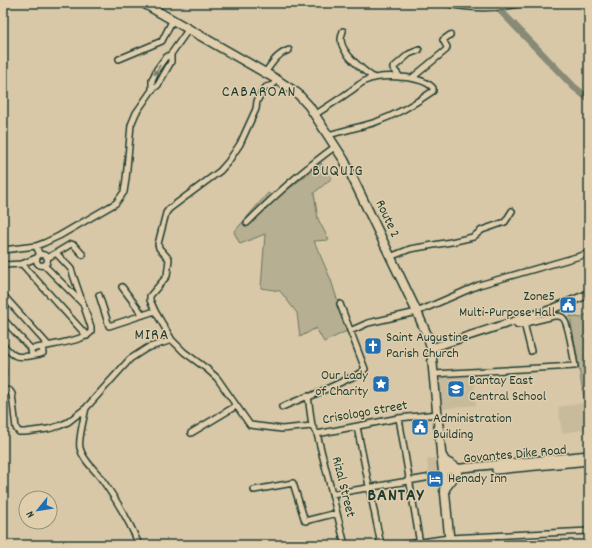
<svg xmlns="http://www.w3.org/2000/svg" width="592" height="548" font-family="Dekko,sans-serif">
	<style>
		.built { fill: #c7bb9c }
		.green { fill: #b6af92; stroke: #6a7663 }
		.lines { fill: none; stroke-linecap: round; stroke-linejoin: round }
		.river { stroke: #878b75; stroke-width: 7 }
		.minor-casing { stroke: #1f3d34; stroke-width: 8 }
		.major-casing { stroke: #1f3d34; stroke-width: 10 }
		.highway-casing { stroke: #1f3d34; stroke-width: 11 }
		.minor { stroke: #e0ceac; stroke-width: 5 }
		.major { stroke: #e0ceac; stroke-width: 7 }
		.highway { stroke: #e0ceac; stroke-width: 8 }
		.oneway { fill: #767e6a }
		.labels { text-anchor: middle; dominant-baseline: central; stroke-width: 3; stroke-linejoin: round; paint-order: stroke }
		.street-label { font-size: 14px; fill: #1f3d34; stroke: #e0ceac }
		.poi-label { font-size: 14px; fill: #1f3d34; stroke: #e0ceac; text-anchor: start }
		.quarter-label { font-size: 16px; letter-spacing: 1px; fill: #1f3d34; stroke: #e0ceac }
		.district-label { font-size: 18px; font-weight: bold; letter-spacing: 1px; fill: #1f3d34; stroke: #e0ceac }
	</style>
	<rect width="100%" height="100%" fill="#d8c8a7"/>
	<filter id="ink" filterUnits="userSpaceOnUse"><feTurbulence type="fractalNoise" baseFrequency=".025" numOctaves="2"/><feDisplacementMap in="SourceGraphic" scale="8" xChannelSelector="R" yChannelSelector="G"/><feConvolveMatrix kernelMatrix="1 2 1 2 8 2 1 2 1" color-interpolation-filters="sRGB"/></filter>
	<g filter="url(#ink)">
		<path class="built" d="M473 371 476 405 439 409 435 372Z
			M589 402V429L562 433 558 407Z
			M437 458 439 474 429 475 427 459Z
			M501 534 502 545H452L451 538Z"/>
		<path class="green" d="M321 163 332 178 314 193 318 219 329 240 314 241 331 280 347 331 324 342 316 328 300 337 297 313 280 291 261 288 265 234 240 244 234 232 268 193 275 198 294 185Z
			M589 312V397L584 398 570 316 581 318Z"/>
		<g class="lines">
			<path class="river" d="M493 3 574 87 589 99"/>
			<g class="minor-casing">
				<path id="minor" d="M343 31C342 34 341 37 341 40 342 54 364 71 374 78
					M119 59 162 41 172 21
					M265 73C272 63 277 54 289 50
					M400 77 393 68 409 54 419 50
					M412 78 446 50 447 47 443 40 450 35
					M276 79 273 85 266 87 262 92 257 101 256 109 240 144 228 162 220 171 169 209 166 213 158 244 159 248 169 259 167 276 150 296V300L155 311 172 340 184 352 207 369 217 378 250 425 282 429 312 426 317 434 399 418 438 414
					M152 90V80L157 69 165 58 171 54 188 30
					M316 114C327 107 338 100 349 92 354 89 359 84 365 81 380 74 422 75 433 88V91C416 103 396 115 376 122 361 127 344 130 329 135
					M247 223C275 195 304 169 336 146
					M3 250 36 246
					M56 253 71 244 74 245 83 255
					M36.5 260a5.5 5.5 0 1 1 11 0a5.5 5.5 0 1 1-11 0Z
					M40 255 36 246 44 243 59 236 116 203 124 192 126 179 131 125 136 113 152 90 158 85 163 76 171 62V54
					M390 257 410 249 451 242 473 237 482 230 505 222 512 211
					M22 264 87 336
					M3 265 22 264 36 258
					M44 265 82 303
					M122 287 143 315
					M3 295 48 345
					M99 295 109 326 155 311
					M3 319 31 349 32 355
					M524 323 531 351
					M350 331 368 323 417 312 479 285 587 254 589 255
					M3 345C14 356 14 358 30 356 35 355 39 355 43 353L42 347C54 344 83 341 91 332V327L71 269 56 253 47 258
					M31 349 42 347
					M3 370V375
					M434 374 575 366C573 357 569 324 563 318 560 315 557 316 554 316L517 325
					M3 389 10 391 12 394 16 428 19 432H25L48 429 59 426 68 422 86 408 130 359 147 348 172 340
					M309 397 361 373 365 369 340 304
					M282 407 308 396 312 426
					M86 408C84 417 78 440 80 448 83 461 96 470 103 481 117 501 130 522 139 545
					M399 418 420 544
					M357 427 381 545
					M191 433 236 406
					M317 434 345 545
					M254 490 293 483 305 521 337 513
					M332 494 443 475
					M401 545 449 538 589 531"/>
			</g>
			<g class="major-casing">
				<path id="major" d="M450 3C473 8 495 8 518 3
					M431 348 552 309 589 294
					M443 470 589 455
					M496 470 589 461"/>
			</g>
			<g class="highway-casing">
				<path id="highway" d="M143 3 276 79 297 93 309 106 344 160 417 312 427 335 431 348 450 545
					M441 454 445 461 457 468
					M444 490 457 473"/>
			</g>
			<use href="#minor" class="minor"/>
			<use href="#major" class="major"/>
			<use href="#highway" class="highway"/>
		</g>
		<defs><path id="oneway-solid" d="M-6-.8H1V-3.2L6.5 0L1 3.2V.8H-6Z"/></defs>
		<use class="oneway" href="#oneway-solid" transform="translate(157 70) rotate(121)"/>
	</g>
	<defs>
		<g id="civic-square" transform="scale(0.9)"><rect x="-9" y="-9" width="18" height="18" rx="4" fill="#1f6fb2" stroke="#e0ceac"/><path d="M-.6-6.5H3V-4.5H.6V-3L4-1V1h2V6H-6V1h2V-1L-.6-3ZM-1.2 2.5V6h2.4V2.5Z" fill="#fff"/></g>
		<g id="church-square" transform="scale(0.9)"><rect x="-9" y="-9" width="18" height="18" rx="4" fill="#1f6fb2" stroke="#e0ceac"/><path d="M-1.2-6h2.4v3.5h3.3v2.4h-3.3V6h-2.4V-.1h-3.3v-2.4h3.3Z" fill="#fff"/></g>
		<g id="sight-square" transform="scale(0.9)"><rect x="-9" y="-9" width="18" height="18" rx="4" fill="#1f6fb2" stroke="#e0ceac"/><path d="M0-6L1.8-2.2L6-1.7L2.9 1.2L3.7 5.4L0 3.3L-3.7 5.4L-2.9 1.2L-6-1.7L-1.8-2.2Z" fill="#fff"/></g>
		<g id="school-square" transform="scale(0.9)"><rect x="-9" y="-9" width="18" height="18" rx="4" fill="#1f6fb2" stroke="#e0ceac"/><path d="M0-5L7-2L0 1L-7-2ZM-4 1L0 2.5L4 1V4Q0 6-4 4Z" fill="#fff"/></g>
		<g id="hotel-square" transform="scale(0.9)"><rect x="-9" y="-9" width="18" height="18" rx="4" fill="#1f6fb2" stroke="#e0ceac"/><path d="M-6-4.5h1.5V1H6V5H4.5V3h-9V5H-6ZM-4 0a1.8 1.8 0 1 1 3.6 0ZM.5 0V-2.5h3Q6-2.5 6 0Z" fill="#fff"/></g>
	</defs>
	<g fill-rule="evenodd">
		<use href="#civic-square" x="568" y="305"/>
		<use href="#church-square" x="373" y="346"/>
		<use href="#sight-square" x="381" y="384"/>
		<use href="#school-square" x="456" y="389"/>
		<use href="#civic-square" x="420" y="427"/>
		<use href="#hotel-square" x="435" y="479"/>
	</g>
	<g class="labels">
		<g class="street-label">
			<text transform="translate(387 219) rotate(65)">Route 2</text>
			<text transform="translate(365 413) rotate(-10)">Crisologo Street</text>
			<text transform="translate(515 455) rotate(-5)">Govantes Dike Road</text>
			<text transform="translate(343 487) rotate(76)">Rizal Street</text>
		</g>
		<g class="poi-label">
			<text x="555" y="297" text-anchor="end">Zone5<tspan x="555" dy="16">Multi-Purpose Hall</tspan></text>
			<text x="386" y="338">Saint Augustine<tspan x="386" dy="16">Parish Church</tspan></text>
			<text x="368" y="376" text-anchor="end">Our Lady<tspan x="368" dy="16">of Charity</tspan></text>
			<text x="469" y="381">Bantay East<tspan x="469" dy="16">Central School</tspan></text>
			<text x="433" y="419">Administration<tspan x="433" dy="16">Building</tspan></text>
			<text x="448" y="479">Henady Inn</text>
		</g>
		<g class="quarter-label">
			<text x="259" y="92">CABAROAN</text>
			<text x="338" y="171">BUQUIG</text>
			<text x="152" y="335">MIRA</text>
		</g>
		<g class="district-label">
			<text x="396" y="496">BANTAY</text>
		</g>
	</g>
	<rect width="592" height="548" fill="none" stroke="#e0ceac" stroke-width="16"/>
	<rect x="8" y="8" width="576" height="532" fill="none" stroke="#1f3d34" stroke-width="1.5" filter="url(#ink)"/>
	<g transform="translate(38 510) rotate(240)"><circle r="19" fill="#e0ceac" stroke="#93947c"/>
	<path d="M0-3L7 15L0 10L-7 15Z" fill="#1f6fb2"/>
	<text y="-6" font-size="11" font-weight="bold" text-anchor="middle" fill="#1f3d34">N</text>
	</g>
</svg>
